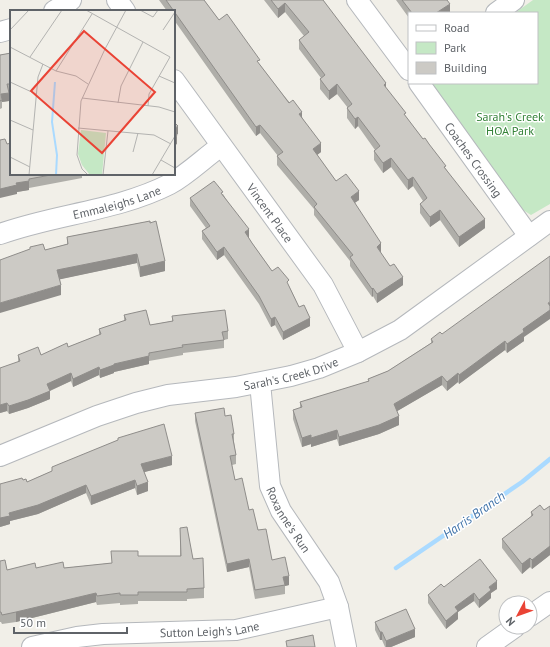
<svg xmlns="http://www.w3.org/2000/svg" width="550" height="647" font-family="'PT Sans',sans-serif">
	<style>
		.green { fill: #c5e8c5 }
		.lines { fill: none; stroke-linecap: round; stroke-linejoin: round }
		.stream { stroke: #aadaff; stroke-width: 4.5 }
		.minor-casing { stroke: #b5b8bc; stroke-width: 22 }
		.minor { stroke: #fff; stroke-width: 20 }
		.wall { fill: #afaea9 }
		.shaded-wall { fill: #8f8d8a }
		.building { fill: #cccac5; stroke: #8f8d8a }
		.labels { text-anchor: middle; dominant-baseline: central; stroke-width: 3; stroke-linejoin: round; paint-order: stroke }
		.park-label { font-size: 12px; fill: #348238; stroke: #fff }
		.street-label { font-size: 12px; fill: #5f6368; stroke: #fff }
		.water-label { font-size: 13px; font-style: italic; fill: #4174aa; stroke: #fff }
		.inset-river { fill: none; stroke: #aadaff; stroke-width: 2 }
		.inset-road { fill: none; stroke: #b3b3b1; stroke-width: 1 }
		.view { fill: #ea4335; fill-opacity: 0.15; stroke: #ea4335; stroke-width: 2 }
		.inset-edge { fill: none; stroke: #5f6368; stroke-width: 2 }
	</style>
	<rect width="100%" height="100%" fill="#f1efe8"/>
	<path class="green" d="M533 0H550V204L531 215 523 210 432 83H537V13H515Z"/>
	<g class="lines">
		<path class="stream" d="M396 568 522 482 550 459"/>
		<g class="minor-casing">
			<g id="minor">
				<path d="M117 0 125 11"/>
				<path d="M357 0 409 70"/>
				<path d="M54 11 71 0"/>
				<path d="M496 13 514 0"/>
				<path d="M0 32 11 29"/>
				<path id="s1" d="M174 80 323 285 358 352"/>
				<path id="s2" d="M419 83 529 236"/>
				<path id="s3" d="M0 234C55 214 117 211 170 184 188 174 204 158 221 146"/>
				<path id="s4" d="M260 383 270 486 281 511 329 582 338 607 346 647"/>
				<path id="s5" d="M0 456 97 416 136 403 168 395 236 387 291 376 319 368 358 352 400 330 550 221"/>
				<path d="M530 616 550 602"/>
				<path id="s6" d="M32 647 77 637 103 634 236 630 338 607"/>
				<path d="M487 647 515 627"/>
			</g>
		</g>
		<use href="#minor" class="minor"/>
	</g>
	<path class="wall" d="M159 0H204L219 20 260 65 280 91 302 117 321 152 317 155 336 181 359 200 355 203 381 252H380L403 285 377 303 373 296 372 297 350 266V261L314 215V209L277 165V156H278L260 133 256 136 174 20V11H167Z
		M264 0H323L406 117 446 169 485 228 459 247 440 220 430 227 420 213V204L423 201 413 186 408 190 391 167 383 173 374 160V151L375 150 358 126 355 129 347 118V108H348L337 94 329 100 320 89V79L321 78 299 49V40L304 36 285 12 278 18Z
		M396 0H447L450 13H409V18Z
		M11 53V92H9V101L2 102V108L0 109V55Z
		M11 174H82V178L29 188V190L17 192V194Z
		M223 194 249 237H248L252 243 272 271 289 286 299 307 310 326 283 340 275 325 271 327 259 304 224 255 217 260 202 239V231L206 228 190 206V198Z
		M150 221 165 271 140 277 137 263 60 279 61 295 30 249V247L45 250 67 244V237Z
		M124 315 150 325 172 321V316L228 331V339L224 340V348L183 353V355L149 361V364L114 372V373L100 378 99 375 73 387 71 381 50 391V399L28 408 9 414 7 411 0 413 18 362V355H41L68 347 99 335V329L124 321Z
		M442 334 524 337V341L507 353 505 350 459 384 458 382 447 391 442 385 397 411 399 425 379 434 339 446 337 439 311 447V444L302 447 293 419V410L300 408V402L368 382V379L388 371 431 343V339Z
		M195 413 225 416 234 434V442L236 455V464L232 465 235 480 272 560 289 585 285 586V594L255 599 249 567 227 572 195 421Z
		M118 438 172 465 144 472 148 491 137 495 135 488 91 505 86 493 38 514 10 521V524L0 527 23 480 27 482 52 471 118 440Z
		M550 506V555L532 569 530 567 522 574 502 548V539L531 517V512L544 510Z
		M180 528 193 559 204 588V598L187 599V601H138V604L120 605V603L97 605 96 602 16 622 2 624 1 622H0V561L7 570 36 568H64L112 563 138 556H180Z
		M444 587 497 589 491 593V598L479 608 474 601 458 612V619L446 629 428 603V595Z
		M375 622 415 637 391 647H385L382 640H380L375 630Z"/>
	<path class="shaded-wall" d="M285 3V12L278 18V9Z
		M450 4V13H436Z
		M386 83V92L384 85Z
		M337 84V94L329 100V91Z
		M9 93V101L2 102 1 94Z
		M302 112V120L299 114Z
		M358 117V126L355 129V119Z
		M260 125V133L256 136V127Z
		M178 126V134L174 137V129Z
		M177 136V144L174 146V138Z
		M321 143V152L313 158V149Z
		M391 158V167L383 173V163Z
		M413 177V186L408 190V180Z
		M29 181V190L17 192V194L0 198V189L16 183Z
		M359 191V200L351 205V197Z
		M440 210V220L430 227V217Z
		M485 219V228L459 247V237Z
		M249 229V237L245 240V232Z
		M381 243V252L377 255V247Z
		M224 247V255L217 260V252Z
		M137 254V263L57 280V270Z
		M165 261V271L140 277V267Z
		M403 277V285L377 303V294Z
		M61 285V295L0 313V303Z
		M373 288V296L372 297V289Z
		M550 302V319L524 337V341L507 353V344Z
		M275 317V325L271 327V319Z
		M310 318V326L283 340V332Z
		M505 341V350L459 384V375Z
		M149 356V364L114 372V373L100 378V370L114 364Z
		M99 367V375L73 387V379Z
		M71 373V381L47 392V384Z
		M458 373V382L447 391V382Z
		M442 376V385L394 413V404Z
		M50 391V399L28 408 9 414V406Z
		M7 403V411L0 413V405Z
		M399 416V425L379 434 339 446V437Z
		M337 430V439L311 447V438Z
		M311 435V444L302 447V438Z
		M172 456V465L141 473V464Z
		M135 480V488L91 505V496Z
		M148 482V491L137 495V486Z
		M86 485V493L38 514 10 521V524L0 527V518L9 513Z
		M550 546V555L532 569V560Z
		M530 558V567L522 574V564Z
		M249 559V567L227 572V564Z
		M289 576V585L285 586 283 577Z
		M497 581V589L491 593V598L479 608V600L489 587Z
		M96 593V602L16 622V612Z
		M474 593V601L458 612V619L446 629V621L455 607Z
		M415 629V637L391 647H386V641Z
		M380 632H382V640H380Z"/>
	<path class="building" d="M166 0H204L219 20 227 14 260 60 257 61 280 91 289 103 293 100 302 112 299 114 321 143 313 149 336 181 346 174 359 191 351 197 381 243 377 247 390 266 394 264 403 277 377 294 373 288 372 289 350 257 353 255 314 207 317 204 277 156 283 152 260 125 256 127Z
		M271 0H323L386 83 384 85 406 113 404 114 423 139 425 138 429 144 446 166 444 167 485 219 459 237 440 210 430 217 420 204 427 198 413 177 408 180 391 158 383 163 374 151 380 146 358 117 355 119 347 108 352 104 337 84 329 91 320 79 325 75 299 40 309 32 285 3 278 9Z
		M402 0H447L450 4 436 13H412Z
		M11 53V84H7L9 93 1 94 2 100 0 101V55Z
		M174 122 178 126 174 129Z
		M174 132 177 136 174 138Z
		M5 139 7 144 11 143V174H56L29 179V181L16 183 17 185 0 189V140Z
		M214 181 223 192 221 193 249 229 245 232 252 243 272 271 278 267 289 280 287 282 299 307 304 305 310 318 283 332 275 317 271 319 259 296 224 247 217 252 202 231 210 226 190 198Z
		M150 221V223L156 221 165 261 140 267 137 254 57 270 61 285 0 303V260L30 249V247L43 244 45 250 68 244 67 237Z
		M550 256V302L548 303 550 306V310L523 329 524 332 507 344 505 341 459 375 458 373 447 382 442 376 394 404 399 416 379 425 339 437 337 430 311 438V435L302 438 293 410 302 407 300 402 369 381 368 379 388 371 433 342 431 339 440 332 442 334Z
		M146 310 150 325 173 321 172 316 225 310 228 331 222 332 224 340 182 345 183 347 149 353V356L114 364V365L100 370 99 367 73 379 71 373 47 384 50 391 28 400 9 406 7 403 0 405V368L20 361 18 355 38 347 41 355 67 343 68 347 101 334 99 329 126 320 124 315Z
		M224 408 225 416 231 415 234 434H232L236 455 230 456 235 480 242 478 249 510 253 509 258 530 266 529 272 560 285 557 289 576 283 577 285 585 255 590 249 559 227 564 195 413Z
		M164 424 172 456 141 464 148 482 137 486 135 480 91 496 86 485 38 505 9 513 10 516 0 518V484L22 478 23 480 26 479 27 482 52 471V467L118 440V438Z
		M540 505 544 510 550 506V546L532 560 530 558 522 564 502 539 533 515 531 512Z
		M187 527 193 559 203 558 204 588 187 589V592H138V595H120V593L97 596 96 593 16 612 2 615 1 612H0V561L5 560 7 570 35 563 36 568 63 562 64 568 112 563 111 551H138V556H181L180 528Z
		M480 559 497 581 489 587 491 590 479 600 474 593 455 607 458 611 446 621 428 595 441 584 444 587Z
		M406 609 415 629 386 641 382 632H380L375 622Z
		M313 635 315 647H287L286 641Z"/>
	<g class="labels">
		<g class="park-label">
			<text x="510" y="116">Sarah's Creek<tspan x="510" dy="14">HOA Park</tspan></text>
		</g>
		<g class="street-label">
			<text stroke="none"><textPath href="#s2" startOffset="94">Coaches Crossing</textPath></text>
			<text stroke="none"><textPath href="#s3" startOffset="121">Emmaleighs Lane</textPath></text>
			<text stroke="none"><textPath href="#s1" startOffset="164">Vincent Place</textPath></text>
			<text stroke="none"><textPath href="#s5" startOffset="304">Sarah's Creek Drive</textPath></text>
			<text stroke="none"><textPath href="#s4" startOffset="142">Roxanne's Run</textPath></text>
			<text stroke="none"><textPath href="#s6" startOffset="179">Sutton Leigh's Lane</textPath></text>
		</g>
		<g class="water-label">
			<text transform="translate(474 515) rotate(-35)">Harris Branch</text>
		</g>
	</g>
	<g transform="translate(10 10)">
		<rect width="165" height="165" fill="#f1efe8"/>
		<path d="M71 120 96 123 92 165H80L72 155 68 144Z" fill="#c5e8c5"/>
		<path class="inset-river" d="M45 72 42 112 47 145 46 165"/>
		<path class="inset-road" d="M76 0 160 47 139 84 138 96M130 0 143 7 148 0M0 20 19 0M153 20 165 2M0 37 46 61 66 66 78 74M20 47 52 0M46 61 82 4M149 66 165 73M0 72 26 84M72 88 149 97 165 102M108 93 111 76 133 32M0 110 23 120M68 118 144 125 161 134M123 142 128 123M0 147 20 157M151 150 165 158M19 165 28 67 33 54M78 165 72 159 67 145 71 91 95 39 116 0M93 165 98 121M142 165 165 126"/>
		<path class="view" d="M74 21 145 82 92 143 21 81Z"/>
		<rect width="165" height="165" class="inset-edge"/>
	</g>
	<rect x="408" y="12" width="130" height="72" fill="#ffffff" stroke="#bfc1c3"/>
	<rect x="416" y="25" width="20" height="6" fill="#ffffff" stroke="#bfc1c3"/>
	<text x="444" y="32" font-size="12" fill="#5f6368">Road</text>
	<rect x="416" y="42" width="20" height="12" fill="#c5e8c5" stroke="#bfc1c3"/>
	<text x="444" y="52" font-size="12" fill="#5f6368">Park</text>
	<rect x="416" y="62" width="20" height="12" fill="#cccac5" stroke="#bfc1c3"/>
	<text x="444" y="72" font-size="12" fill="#5f6368">Building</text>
	<g transform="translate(518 615) rotate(229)"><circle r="19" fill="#ffffff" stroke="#bfc1c3"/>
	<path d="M0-3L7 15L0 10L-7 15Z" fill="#ea4335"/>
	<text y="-6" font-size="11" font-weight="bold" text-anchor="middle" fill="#5f6368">N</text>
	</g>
	<path d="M14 627v6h113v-6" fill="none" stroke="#5f6368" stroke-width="2"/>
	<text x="20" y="627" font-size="12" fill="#5f6368" stroke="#ffffff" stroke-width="3" paint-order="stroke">50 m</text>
</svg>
